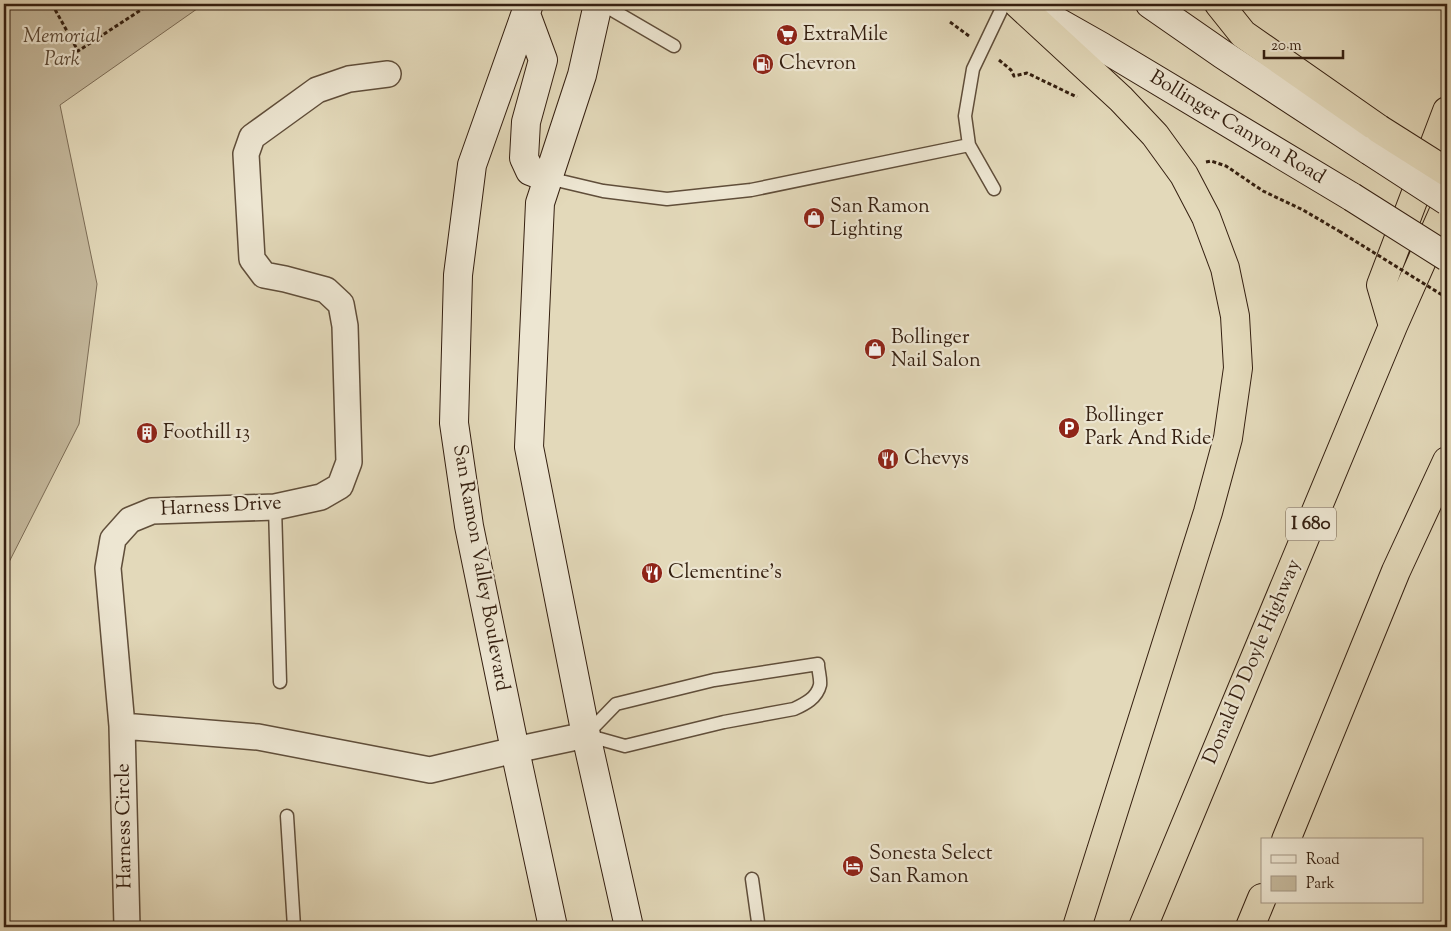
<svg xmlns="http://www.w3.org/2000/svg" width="1451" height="931" font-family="'Sorts Mill Goudy',serif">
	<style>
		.green { fill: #c5b99d; stroke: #7c6c56 }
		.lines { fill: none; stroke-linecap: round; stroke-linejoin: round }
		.lane-casing { stroke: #604e3a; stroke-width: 15 }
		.street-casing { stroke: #604e3a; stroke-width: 28 }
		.secondary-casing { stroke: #341f10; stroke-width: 30 }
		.highway-casing { stroke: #341f10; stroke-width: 30 }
		.path { stroke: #341f10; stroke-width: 3; stroke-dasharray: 4 2.5; stroke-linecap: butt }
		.lane { stroke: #ede6d2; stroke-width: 12 }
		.street { stroke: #ede6d2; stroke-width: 25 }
		.secondary { stroke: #ede6d2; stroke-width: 28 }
		.highway { stroke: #e3d9ba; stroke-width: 28 }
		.secondary-bridge-casing { stroke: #341f10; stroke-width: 30; stroke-linecap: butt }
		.highway-bridge-casing { stroke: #341f10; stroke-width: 30; stroke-linecap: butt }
		.path-bridge { stroke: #341f10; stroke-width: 3; stroke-dasharray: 4 2.5; stroke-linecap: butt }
		.secondary-bridge { stroke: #ede6d2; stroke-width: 28 }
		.highway-bridge { stroke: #e3d9ba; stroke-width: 28 }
		.labels { text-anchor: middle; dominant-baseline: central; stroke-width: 4.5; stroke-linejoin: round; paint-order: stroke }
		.shield { fill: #ede6d2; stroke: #6c5b4a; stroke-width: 1 }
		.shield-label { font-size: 19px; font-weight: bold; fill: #341f10 }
		.poi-label { font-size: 20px; fill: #341f10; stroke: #ede6d2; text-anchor: start }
		.park-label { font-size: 20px; font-style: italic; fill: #584633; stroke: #ede6d2 }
		.street-label { font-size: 20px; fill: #341f10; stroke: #ede6d2 }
	</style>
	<rect width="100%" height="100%" fill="#e3d9ba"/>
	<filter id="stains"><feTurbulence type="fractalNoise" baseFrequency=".004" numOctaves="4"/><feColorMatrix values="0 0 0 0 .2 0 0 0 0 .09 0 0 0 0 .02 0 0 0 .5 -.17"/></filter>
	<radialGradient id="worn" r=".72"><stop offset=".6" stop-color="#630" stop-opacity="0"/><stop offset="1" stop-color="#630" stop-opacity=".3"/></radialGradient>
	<path class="green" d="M4 4H204L60 105 97 284 79 424 4 572Z"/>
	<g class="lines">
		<g class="lane-casing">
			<path id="lane" d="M602 4 674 46
				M548 178 603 191 667 199 751 190 969 145
				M994 189 969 145 965 116 973 69 1004 4
				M275 507 280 682
				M818 664C818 670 821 679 820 685 817 698 805 704 794 709L724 722 625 746 586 735 616 704 714 680Z
				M287 816 294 927
				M752 879 758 922 757 927"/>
		</g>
		<g class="street-casing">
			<path id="street" d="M388 74 349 79 317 90 252 137 246 154 252 259 264 275 285 279 326 290 341 304 345 326 349 462 340 486 321 497 275 507 152 511 130 520 113 539 108 568 122 726 258 737 430 770 515 750 586 735
				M122 726 127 927"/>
		</g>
		<g class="secondary-casing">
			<path id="secondary" d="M529 4 472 165 458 275 454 423 469 526 515 750 553 927
				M598 4 582 75 540 203 529 447 586 735 629 927
				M1026 4 1102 47 1352 197
				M1150 4 1222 54 1370 151
				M526 14 543 60 526 122 524 158 530 171 548 178"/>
		</g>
		<g class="highway-casing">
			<path id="highway" d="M1018 4 1121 99 1155 135 1184 175 1206 217 1225 268 1235 316 1238 368 1228 438 1208 512 1077 927
				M1219 4 1243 34 1379 129
				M1393 326 1381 285 1447 111
				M1286 840 1396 571 1447 461
				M1143 927 1393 326 1447 204
				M1250 927 1262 898"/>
		</g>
		<path class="path" d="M52 4 78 51 150 4
			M950 22 969 36
			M999 60 1011 70 1014 76 1027 73 1077 97
			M1206 162 1211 161 1226 166 1263 191 1303 210 1339 231"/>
		<use href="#lane" class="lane"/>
		<use href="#street" class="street"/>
		<use href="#secondary" class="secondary"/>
		<use href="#highway" class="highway"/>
		<g class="secondary-bridge-casing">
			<path id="secondary-bridge" d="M1370 151 1447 201
				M1352 197 1447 257"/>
		</g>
		<g class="highway-bridge-casing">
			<path id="highway-bridge" d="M1379 129 1447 172"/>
		</g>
		<path class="path-bridge" d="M1339 231 1447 298"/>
		<use href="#secondary-bridge" class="secondary-bridge"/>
		<use href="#highway-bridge" class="highway-bridge"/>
	</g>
	<defs>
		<g id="supermarket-disc" transform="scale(1.125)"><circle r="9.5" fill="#8f2418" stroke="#ede6d2"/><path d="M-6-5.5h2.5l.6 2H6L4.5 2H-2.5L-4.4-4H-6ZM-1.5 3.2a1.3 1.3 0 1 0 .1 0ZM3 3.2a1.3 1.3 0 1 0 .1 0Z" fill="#fff"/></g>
		<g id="fuel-disc" transform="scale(1.125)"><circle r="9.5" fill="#8f2418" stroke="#ede6d2"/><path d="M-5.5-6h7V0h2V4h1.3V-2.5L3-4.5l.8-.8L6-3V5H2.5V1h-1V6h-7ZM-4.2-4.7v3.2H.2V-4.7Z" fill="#fff"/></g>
		<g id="shop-disc" transform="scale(1.125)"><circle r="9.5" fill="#8f2418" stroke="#ede6d2"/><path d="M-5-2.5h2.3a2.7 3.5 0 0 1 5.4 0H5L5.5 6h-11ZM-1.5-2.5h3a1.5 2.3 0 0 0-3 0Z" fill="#fff"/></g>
		<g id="parking-disc" transform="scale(1.125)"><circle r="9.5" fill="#8f2418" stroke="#ede6d2"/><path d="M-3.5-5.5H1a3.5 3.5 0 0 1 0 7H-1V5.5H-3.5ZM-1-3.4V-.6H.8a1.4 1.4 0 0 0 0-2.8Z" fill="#fff"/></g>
		<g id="building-disc" transform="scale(1.125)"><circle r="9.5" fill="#8f2418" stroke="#ede6d2"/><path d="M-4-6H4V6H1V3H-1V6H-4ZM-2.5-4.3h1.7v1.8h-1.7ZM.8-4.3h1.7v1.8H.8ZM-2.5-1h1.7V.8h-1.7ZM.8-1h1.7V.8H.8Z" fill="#fff"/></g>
		<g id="restaurant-disc" transform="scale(1.125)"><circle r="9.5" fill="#8f2418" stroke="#ede6d2"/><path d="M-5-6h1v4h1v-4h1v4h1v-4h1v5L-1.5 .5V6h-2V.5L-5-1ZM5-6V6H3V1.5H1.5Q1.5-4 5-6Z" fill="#fff"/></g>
		<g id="hotel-disc" transform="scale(1.125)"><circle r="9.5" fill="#8f2418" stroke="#ede6d2"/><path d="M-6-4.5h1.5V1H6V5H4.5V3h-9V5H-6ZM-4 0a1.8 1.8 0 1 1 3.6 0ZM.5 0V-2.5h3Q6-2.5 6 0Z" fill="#fff"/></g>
	</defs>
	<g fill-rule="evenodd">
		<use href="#supermarket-disc" x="787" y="35"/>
		<use href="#fuel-disc" x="763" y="64"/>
		<use href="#shop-disc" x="814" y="218"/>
		<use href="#shop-disc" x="875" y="349"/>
		<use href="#parking-disc" x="1069" y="428"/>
		<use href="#building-disc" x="147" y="433"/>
		<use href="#restaurant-disc" x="888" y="459"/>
		<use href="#restaurant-disc" x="652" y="573"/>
		<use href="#hotel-disc" x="853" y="866"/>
	</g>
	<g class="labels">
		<rect class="shield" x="1286" y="507.5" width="50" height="33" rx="4"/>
		<g class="shield-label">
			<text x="1311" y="524">I 680</text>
		</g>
		<g class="poi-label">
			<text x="803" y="35">ExtraMile</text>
			<text x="779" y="64">Chevron</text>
			<text x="830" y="207">San Ramon<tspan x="830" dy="23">Lighting</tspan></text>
			<text x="891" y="338">Bollinger<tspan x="891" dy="23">Nail Salon</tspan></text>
			<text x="1085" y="416">Bollinger<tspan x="1085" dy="23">Park And Ride</tspan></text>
			<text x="163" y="433">Foothill 13</text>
			<text x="904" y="459">Chevys</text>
			<text x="668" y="573">Clementine's</text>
			<text x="869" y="854">Sonesta Select<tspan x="869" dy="23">San Ramon</tspan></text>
		</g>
		<g class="park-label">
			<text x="62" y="37">Memorial<tspan x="62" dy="23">Park</tspan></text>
		</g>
		<g class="street-label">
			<text transform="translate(1237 128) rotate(31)">Bollinger Canyon Road</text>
			<text transform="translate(221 507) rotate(-3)">Harness Drive</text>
			<text transform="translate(480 568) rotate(80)">San Ramon Valley Boulevard</text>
			<text transform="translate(1253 662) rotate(-67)">Donald D Doyle Highway</text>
			<text transform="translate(125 826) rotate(-91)">Harness Circle</text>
		</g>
	</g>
	<rect width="1451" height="931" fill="none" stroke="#e3d9ba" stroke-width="20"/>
	<rect x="5" y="5" width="1441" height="921" fill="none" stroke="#341f10" stroke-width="2.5"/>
	<rect x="10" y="10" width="1431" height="911" fill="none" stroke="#341f10"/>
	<rect x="1261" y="838" width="162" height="65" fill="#ede6d2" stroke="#a39684"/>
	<rect x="1271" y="855" width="25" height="8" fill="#ede6d2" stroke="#a39684"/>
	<text x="1306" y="864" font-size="15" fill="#341f10">Road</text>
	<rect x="1271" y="876" width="25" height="15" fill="#c5b99d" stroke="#a39684"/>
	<text x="1306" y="888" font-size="15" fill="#341f10">Park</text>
	<path d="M1264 50v8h79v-8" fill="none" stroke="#341f10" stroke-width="2.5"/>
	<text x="1271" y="50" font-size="15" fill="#341f10" stroke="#ede6d2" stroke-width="4" paint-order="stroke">20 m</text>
	<rect width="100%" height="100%" filter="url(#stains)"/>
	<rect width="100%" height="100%" fill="url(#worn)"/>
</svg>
